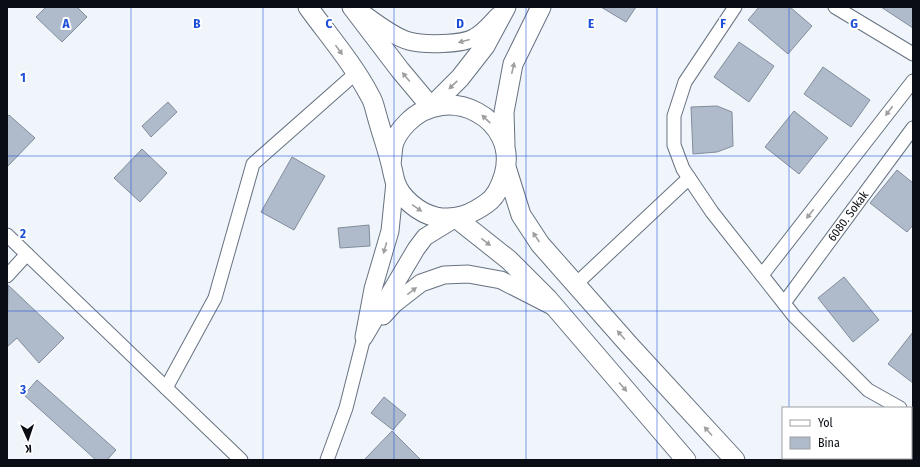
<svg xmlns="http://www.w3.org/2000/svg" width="920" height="467" font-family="'Fira Sans Condensed',sans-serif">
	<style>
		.building { fill: #afbbcb; stroke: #818c9c }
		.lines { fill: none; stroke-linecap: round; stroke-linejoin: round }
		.minor-casing { stroke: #677281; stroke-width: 15 }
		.tertiary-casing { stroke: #677281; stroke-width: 19 }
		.secondary-casing { stroke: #677281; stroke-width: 21 }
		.minor { stroke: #fff; stroke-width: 13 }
		.tertiary { stroke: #fff; stroke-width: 17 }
		.secondary { stroke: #fff; stroke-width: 19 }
		.oneway { fill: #9d9fa1 }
		.grid { fill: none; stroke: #1d4ed8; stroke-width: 1; stroke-opacity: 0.55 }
		.labels { text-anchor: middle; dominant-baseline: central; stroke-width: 4; stroke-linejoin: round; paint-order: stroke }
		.street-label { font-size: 12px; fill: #0a0e14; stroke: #fff }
		.grid-label { font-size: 13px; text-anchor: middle; font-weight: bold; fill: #1d4ed8; stroke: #fff; stroke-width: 4; stroke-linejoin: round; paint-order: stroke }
	</style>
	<rect width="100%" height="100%" fill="#eff5fb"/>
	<path class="building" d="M46 7H77L87 17 62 42 36 17Z
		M601 7H636L626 22Z
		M759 7H790L812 26 788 54 748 20Z
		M881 7H913V28Z
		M739 42 774 66 749 102 714 77Z
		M823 67 870 100 851 127 804 94Z
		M168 102 177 112 151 137 142 126Z
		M717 106 732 112 733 146 717 152 693 154 691 107Z
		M794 111 828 138 799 174 765 147Z
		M9 115 35 138 7 167V117Z
		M142 149 167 173 140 202 114 178Z
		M292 157 325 176 294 230 261 212Z
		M897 170 913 183V225L907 232 870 203Z
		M369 225 370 246 340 248 338 228Z
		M844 277 879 320 853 342 818 298Z
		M8 285 64 338 39 363 17 338 7 347Z
		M913 332V383L888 364Z
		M37 380 116 450 107 460H96L24 395Z
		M384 397 406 415 393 430 371 413Z
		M392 431 421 460H364Z"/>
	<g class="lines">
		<g class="minor-casing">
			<g id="minor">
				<path d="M735 7 685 82 674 116V145L683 169 712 212 794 316 868 390 900 408"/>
				<path d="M835 7 913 54"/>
				<path d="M7 235 241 460"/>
				<path d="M762 275 913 81"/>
				<path d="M7 276 27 254"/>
				<path d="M576 284 689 178"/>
				<path id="s1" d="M784 303 913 128"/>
				<path d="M166 388 215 298 253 164 356 73"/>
				<path d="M911 415 913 416"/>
				<path d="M327 460 346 408 364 337"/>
			</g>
		</g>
		<g class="tertiary-casing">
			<path id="tertiary" d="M357 9C371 19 393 37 409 41 423 45 463 45 475 37 484 32 491 23 498 16
				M395 182 390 231 373 289 364 337 416 249 425 237 456 218
				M383 316 394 304 421 283 444 275 468 274 501 280 552 306"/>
		</g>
		<g class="secondary-casing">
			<path id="secondary" d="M308 7C329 36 354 65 370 96 374 102 375 110 377 116 381 131 386 145 390 160 392 167 393 174 395 181 400 198 419 213 436 217 456 221 472 214 487 203 496 197 501 185 504 175 520 119 448 81 407 123 401 129 395 137 393 146 392 152 392 158 391 164
				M352 7 400 70 431 107 460 78 485 46 506 7
				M505 145 504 112 513 64 541 7
				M506 167 521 215 540 244 630 346 735 460
				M456 218 509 260 548 299 686 460"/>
		</g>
		<use href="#minor" class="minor"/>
		<use href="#tertiary" class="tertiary"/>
		<use href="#secondary" class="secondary"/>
	</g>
	<defs><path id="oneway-solid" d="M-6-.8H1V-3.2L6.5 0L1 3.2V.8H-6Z"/></defs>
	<g class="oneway">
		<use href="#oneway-solid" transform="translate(464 41) rotate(165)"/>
		<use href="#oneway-solid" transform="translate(339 50) rotate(54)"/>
		<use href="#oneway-solid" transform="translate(513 68) rotate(-77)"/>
		<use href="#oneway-solid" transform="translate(406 77) rotate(-130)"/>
		<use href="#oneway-solid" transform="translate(453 85) rotate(136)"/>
		<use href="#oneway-solid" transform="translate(889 111) rotate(127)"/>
		<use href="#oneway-solid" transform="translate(486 119) rotate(-137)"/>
		<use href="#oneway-solid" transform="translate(417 208) rotate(35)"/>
		<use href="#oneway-solid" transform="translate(810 214) rotate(128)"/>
		<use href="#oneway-solid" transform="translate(536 237) rotate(-124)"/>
		<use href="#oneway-solid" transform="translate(486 242) rotate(38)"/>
		<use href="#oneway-solid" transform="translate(385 248) rotate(106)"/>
		<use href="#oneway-solid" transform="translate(412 291) rotate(-38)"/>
		<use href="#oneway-solid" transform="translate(621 335) rotate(-131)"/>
		<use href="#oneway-solid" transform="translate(623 387) rotate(49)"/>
		<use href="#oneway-solid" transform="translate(708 431) rotate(-132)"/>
	</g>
	<path class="grid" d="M131 7V460M263 7V460M394 7V460M526 7V460M657 7V460M789 7V408M7 156H913M7 311H913M789 458V460"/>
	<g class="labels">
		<g class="street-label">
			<text stroke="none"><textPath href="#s1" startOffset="108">6080. Sokak</textPath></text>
		</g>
	</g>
	<g class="grid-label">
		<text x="66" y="28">A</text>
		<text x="197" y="28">B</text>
		<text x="329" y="28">C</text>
		<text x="460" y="28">D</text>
		<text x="591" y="28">E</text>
		<text x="723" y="28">F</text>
		<text x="854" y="28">G</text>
		<text x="23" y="82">1</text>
		<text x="23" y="238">2</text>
		<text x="23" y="394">3</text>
	</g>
	<rect width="920" height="467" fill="none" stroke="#0a0e14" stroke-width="16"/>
	<rect x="782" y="407" width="130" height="52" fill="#ffffff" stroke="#9d9fa1"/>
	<rect x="790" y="420" width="20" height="6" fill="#ffffff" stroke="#9d9fa1"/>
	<text x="818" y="427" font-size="12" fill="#0a0e14">Yol</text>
	<rect x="790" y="437" width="20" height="12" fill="#afbbcb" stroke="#9d9fa1"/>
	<text x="818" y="447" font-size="12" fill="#0a0e14">Bina</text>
	<g transform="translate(28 439) rotate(177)" stroke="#ffffff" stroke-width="3" paint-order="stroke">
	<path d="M0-3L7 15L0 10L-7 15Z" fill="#0a0e14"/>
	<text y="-6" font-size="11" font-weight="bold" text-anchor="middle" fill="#0a0e14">K</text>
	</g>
</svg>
